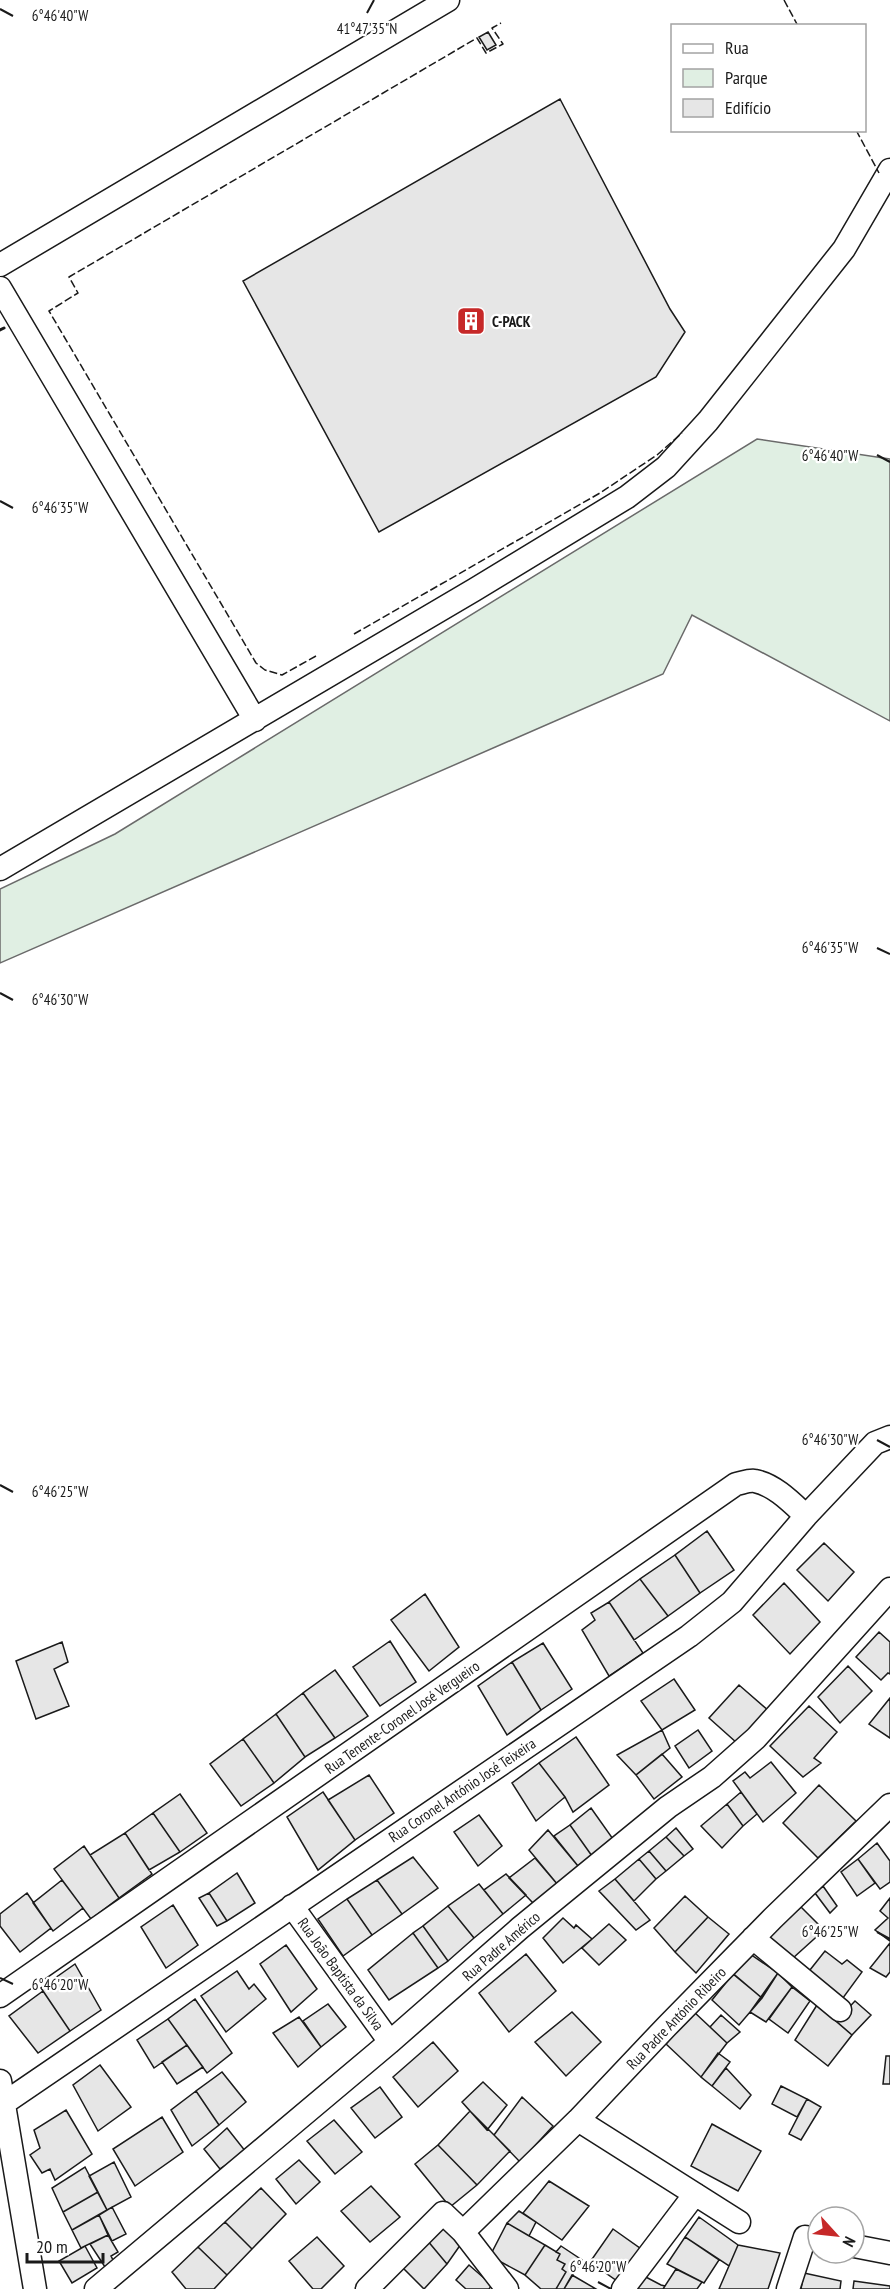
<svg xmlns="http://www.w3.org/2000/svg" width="890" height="2289" font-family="'PT Sans Narrow',sans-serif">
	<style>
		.green { fill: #e0efe3; stroke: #6a6a6a; stroke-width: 1.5 }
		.building { fill: #e6e6e6; stroke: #1a1a1a; stroke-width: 1.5 }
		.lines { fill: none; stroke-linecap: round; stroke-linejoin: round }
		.minor-casing { stroke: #1a1a1a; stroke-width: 25 }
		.minor { stroke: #fff; stroke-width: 22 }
		.fence { stroke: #1a1a1a; stroke-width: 1.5; stroke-dasharray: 8 3; stroke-linecap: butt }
		.wall { stroke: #1a1a1a; stroke-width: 3 }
		.ticks { fill: none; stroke: #1a1a1a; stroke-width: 2 }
		.labels { text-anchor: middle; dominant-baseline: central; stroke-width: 4.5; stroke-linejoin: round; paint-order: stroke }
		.poi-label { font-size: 15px; font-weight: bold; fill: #1a1a1a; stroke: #fff; text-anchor: start }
		.street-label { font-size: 15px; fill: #1a1a1a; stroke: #fff }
		.ticks-label { font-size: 15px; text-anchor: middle; fill: #1a1a1a; stroke: #fff; stroke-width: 4.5; stroke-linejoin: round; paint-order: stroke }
	</style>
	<rect width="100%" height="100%" fill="#fff"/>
	<path class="green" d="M757 439 890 459V721L692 615 663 674 0 963V889L115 834Z"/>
	<path class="building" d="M488 32 496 45 487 50 479 37Z
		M560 99 670 309 685 332 656 377 379 532 243 281Z
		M707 1531 734 1570 700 1593 675 1555Z
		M824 1543 854 1572 828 1601 797 1570Z
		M675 1555 700 1593 668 1616 640 1579Z
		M640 1579 668 1616 634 1640 609 1602Z
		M784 1583 820 1622 790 1654 753 1615Z
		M425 1594 459 1647 429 1671 391 1620Z
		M609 1602 643 1653 609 1676 582 1630 595 1620 591 1613Z
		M879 1632 890 1642V1674L888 1673 881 1680 856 1657Z
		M390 1641 416 1682 380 1706 353 1667Z
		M62 1642 68 1662 54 1669 69 1706 36 1719 16 1661Z
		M543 1643 572 1689 541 1710 512 1662Z
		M512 1662 541 1710 507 1735 478 1686Z
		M848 1666 872 1691 840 1723 818 1697Z
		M335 1670 368 1716 335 1738 303 1693Z
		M674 1679 695 1710 662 1730 641 1701Z
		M739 1685 769 1711 737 1743 709 1718Z
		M303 1693 335 1738 305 1757 276 1714Z
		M890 1698V1738L869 1724Z
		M809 1706 837 1732 814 1758 821 1763 803 1777 770 1746Z
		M276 1714 305 1757 274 1783 243 1739Z
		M662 1730 670 1748 636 1775 617 1755Z
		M698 1730 712 1751 689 1768 675 1746Z
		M576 1737 609 1785 573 1812 565 1797 539 1763Z
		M243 1739 274 1783 241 1806 210 1764Z
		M662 1754 682 1777 654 1799 636 1775Z
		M771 1762 796 1793 763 1822 733 1781 745 1772 750 1778Z
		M539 1763 565 1797 536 1821 512 1783Z
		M369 1775 394 1813 355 1840 328 1800Z
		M819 1785 856 1821 818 1858 783 1823Z
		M323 1792 355 1840 318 1870 287 1817Z
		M741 1792 757 1814 743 1826 727 1804Z
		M180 1794 207 1833 180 1852 153 1813Z
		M727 1804 743 1826 722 1848 701 1826Z
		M591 1808 613 1839 592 1856 570 1825Z
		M153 1813 180 1852 149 1870 125 1833Z
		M479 1815 502 1846 478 1866 454 1832Z
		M570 1825 592 1856 578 1866 554 1836Z
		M676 1828 693 1849 684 1856 666 1837Z
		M548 1830 578 1866 558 1885 529 1850Z
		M125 1833 152 1874 119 1898 90 1855Z
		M666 1837 684 1856 666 1871 649 1851Z
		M877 1843 890 1861V1882L880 1889 858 1859Z
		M84 1846 119 1898 91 1919 54 1869Z
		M649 1851 666 1871 656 1879 639 1859Z
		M413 1857 438 1888 402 1914 377 1880Z
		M535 1858 558 1885 533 1903 509 1878Z
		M639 1859 656 1879 634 1901 615 1879Z
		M858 1859 875 1883 857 1896 841 1872Z
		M237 1873 255 1903 227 1921 209 1893Z
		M506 1874 526 1895 503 1914 484 1890Z
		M615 1879 650 1920 636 1930 599 1891Z
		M62 1880 83 1908 53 1931 33 1903Z
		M377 1880 402 1914 372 1935 347 1899Z
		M479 1884 503 1914 474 1938 448 1906Z
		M823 1886 837 1906 830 1913 815 1893Z
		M27 1893 51 1928 20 1952 0 1926V1914Z
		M209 1893 227 1921 217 1926 199 1898Z
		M685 1896 708 1917 675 1952 654 1928Z
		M890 1898V1941L875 1930 888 1918 880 1911Z
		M347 1899 372 1935 343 1956 318 1919Z
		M173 1905 198 1945 166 1968 141 1927Z
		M448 1906 474 1938 448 1961 423 1926Z
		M801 1907 824 1930 793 1958 768 1936Z
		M708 1917 729 1934 696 1973 675 1952Z
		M563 1918 574 1928 576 1925 592 1939 563 1963 543 1938Z
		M609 1924 626 1940 599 1965 582 1948Z
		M423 1926 448 1961 438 1968 413 1933Z
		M413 1933 438 1968 389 2000 368 1970Z
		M890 1943V1972L886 1977 870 1968Z
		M286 1945 317 1989 291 2012 260 1964Z
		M825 1951 842 1964 847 1960 862 1972 840 2002 806 1975Z
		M747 1952 778 1973 762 1998 729 1970Z
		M526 1954 556 1991 509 2032 479 1993Z
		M75 1964 101 2010 70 2031 41 1988Z
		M237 1971 249 1989 254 1984 266 1999 226 2032 201 1996Z
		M778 1973 792 1987 766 2022 750 2012Z
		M733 1974 762 1998 739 2025 712 2000Z
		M792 1987 810 2001 788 2033 769 2019Z
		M43 1991 70 2031 38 2053 9 2016Z
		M195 1999 232 2053 207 2073 168 2019Z
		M855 2001 871 2015 852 2035 836 2021Z
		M328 2004 346 2027 321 2047 303 2021Z
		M817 2005 852 2035 828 2066 795 2040Z
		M693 2011 727 2043 701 2077 666 2044Z
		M572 2012 601 2042 566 2076 535 2042Z
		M721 2015 740 2032 727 2043 710 2027Z
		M299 2017 321 2047 298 2067 273 2033Z
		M168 2019 187 2045 154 2068 137 2040Z
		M433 2042 458 2071 418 2107 393 2077Z
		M187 2045 203 2067 177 2084 162 2062Z
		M718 2053 730 2062 712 2086 701 2077Z
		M886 2056H890V2084H883Z
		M100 2065 131 2107 98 2131 73 2085Z
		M726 2068 751 2095 740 2109 712 2086Z
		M222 2072 246 2102 219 2125 196 2091Z
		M483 2082 507 2105 487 2130 462 2102Z
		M781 2086 807 2099 797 2117 772 2104Z
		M380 2087 402 2117 375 2138 351 2108Z
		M196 2091 219 2125 192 2146 171 2110Z
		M522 2097 553 2126 520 2162 494 2135Z
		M807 2099 821 2107 801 2140 789 2134Z
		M66 2110 92 2154 55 2180 50 2169 42 2173 30 2155 40 2148 34 2130Z
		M470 2111 510 2151 477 2185 438 2145Z
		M162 2117 183 2152 135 2186 113 2149Z
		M334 2120 362 2152 335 2174 307 2141Z
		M712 2124 761 2151 738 2191 691 2166Z
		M227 2128 246 2152 220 2169 204 2149Z
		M438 2145 477 2185 450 2207 415 2164Z
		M299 2160 320 2182 296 2204 276 2179Z
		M114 2162 131 2197 107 2210 89 2176Z
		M85 2167 98 2192 63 2212 52 2188Z
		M549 2181 589 2206 562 2240 523 2213Z
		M371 2186 400 2217 370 2242 341 2211Z
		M261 2188 286 2214 252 2249 225 2222Z
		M98 2192 107 2210 72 2230 63 2212Z
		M112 2207 126 2234 112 2241 99 2215Z
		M519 2211 536 2222 529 2236 507 2223Z
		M99 2215 108 2235 81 2248 72 2230Z
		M699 2217 738 2245 729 2266 685 2237Z
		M225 2222 252 2249 227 2275 198 2247Z
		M507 2223 545 2245 525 2275 490 2256Z
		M443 2226 461 2244 447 2264 427 2240Z
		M613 2229 644 2251 620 2283 590 2262Z
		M108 2235 118 2252 111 2256 114 2262 105 2267 90 2244Z
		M317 2237 344 2266 321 2289H313L289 2261Z
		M685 2237 719 2260 704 2283 667 2264Z
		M427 2240 447 2264 424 2289 402 2267Z
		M545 2245 560 2254 557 2260 565 2264 562 2269 566 2272 556 2289H541L525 2275Z
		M738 2245 780 2253 768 2289H719Z
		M85 2246 97 2268 72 2283 59 2261Z
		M561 2246 582 2260 564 2289H556L566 2272 562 2269 565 2264 557 2260 560 2254 556 2252Z
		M198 2247 227 2275 214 2289H186L172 2272Z
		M469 2265 492 2285 489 2289H466L456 2280Z
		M676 2269 702 2282 697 2289H663Z
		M804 2273 841 2281 840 2289H801Z
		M572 2275 596 2289H564Z
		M642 2275 661 2285 665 2286 663 2289H638L635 2287Z
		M854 2281 890 2286V2289H853Z"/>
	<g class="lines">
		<g class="minor-casing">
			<path id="minor" d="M0 265 448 0
				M0 288 255 720
				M0 869 474 590 627 497 666 467 708 421 844 249 890 170
				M292 1906 390 2042
				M753 1938 840 2010
				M0 1996 736 1484C742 1483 749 1480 755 1481 775 1485 792 1503 806 1516
				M0 2081 35 2289
				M0 2106 689 1636 732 1602 806 1516 875 1443 890 1437
				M578 2120 739 2222
				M463 2232 578 2120 667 2026 773 1918 890 1805
				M854 2246 890 2253
				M96 2289 390 2042 520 1928 668 1807 712 1777 756 1738 890 1589
				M367 2289 443 2213 463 2232 507 2289
				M623 2289 695 2194
				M788 2289 805 2237 818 2240"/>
		</g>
		<use href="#minor" class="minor"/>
		<path class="fence" d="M784 0 798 26
			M856 130 879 173
			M354 634 600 493 657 455 682 433
			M316 656 282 675 265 670 256 663 49 311 78 293 69 277 477 38 486 53 503 44 492 28 501 23"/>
		<path class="wall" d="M0 330 4 328"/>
	</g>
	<path class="ticks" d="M0 9 13 16M367 13 374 0M877 455 890 462M0 501 13 508M877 948 890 954M0 993 13 1000M877 1440 890 1447M0 1485 13 1492M877 1932 890 1939M0 1978 13 1984M598 2282 611 2289"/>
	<defs>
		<g id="building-square" transform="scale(1.5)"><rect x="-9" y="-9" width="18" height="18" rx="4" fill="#c62828" stroke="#fff"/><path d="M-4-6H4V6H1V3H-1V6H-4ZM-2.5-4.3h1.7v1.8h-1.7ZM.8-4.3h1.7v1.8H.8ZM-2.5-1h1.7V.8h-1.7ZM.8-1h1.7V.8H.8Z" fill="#fff"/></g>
	</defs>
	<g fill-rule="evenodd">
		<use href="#building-square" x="471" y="321"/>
	</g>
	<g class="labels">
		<g class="poi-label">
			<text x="492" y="321">C-PACK</text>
		</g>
		<g class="street-label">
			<text transform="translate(402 1717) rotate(-35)">Rua Tenente-Coronel José Vergueiro</text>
			<text transform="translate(462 1790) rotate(-34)">Rua Coronel António José Teixeira</text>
			<text transform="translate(501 1946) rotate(-41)">Rua Padre Américo</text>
			<text transform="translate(341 1974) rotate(54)">Rua João Baptista da Silva</text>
			<text transform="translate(676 2018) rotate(-46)">Rua Padre António Ribeiro</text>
		</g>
	</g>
	<g class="ticks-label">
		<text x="60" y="21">6°46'40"W</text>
		<text x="367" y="34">41°47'35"N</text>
		<text x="830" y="461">6°46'40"W</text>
		<text x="60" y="513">6°46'35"W</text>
		<text x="830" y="953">6°46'35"W</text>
		<text x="60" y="1005">6°46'30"W</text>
		<text x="830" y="1445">6°46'30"W</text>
		<text x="60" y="1497">6°46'25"W</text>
		<text x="830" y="1937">6°46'25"W</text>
		<text x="60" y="1990">6°46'20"W</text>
		<text x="598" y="2272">6°46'20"W</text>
	</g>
	<rect x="671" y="24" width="195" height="108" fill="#ffffff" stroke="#a3a3a3" stroke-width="1.5"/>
	<rect x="683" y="44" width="30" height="9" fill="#ffffff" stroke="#a3a3a3" stroke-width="1.5"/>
	<text x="725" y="54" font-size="18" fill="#1a1a1a">Rua</text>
	<rect x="683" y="69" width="30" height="18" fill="#e0efe3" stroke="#a3a3a3" stroke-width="1.5"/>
	<text x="725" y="84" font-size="18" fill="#1a1a1a">Parque</text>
	<rect x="683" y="99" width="30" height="18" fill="#e6e6e6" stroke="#a3a3a3" stroke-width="1.5"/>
	<text x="725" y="114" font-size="18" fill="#1a1a1a">Edifício</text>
	<g transform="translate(836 2235) rotate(117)"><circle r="28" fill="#ffffff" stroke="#a3a3a3" stroke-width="1.5"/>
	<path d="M0-4.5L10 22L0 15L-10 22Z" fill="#c62828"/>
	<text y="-9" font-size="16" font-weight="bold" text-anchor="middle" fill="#1a1a1a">N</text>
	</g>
	<path d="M27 2253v9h76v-9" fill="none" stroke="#1a1a1a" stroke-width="3"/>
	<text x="36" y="2253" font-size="18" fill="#1a1a1a" stroke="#ffffff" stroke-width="4.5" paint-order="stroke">20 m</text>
</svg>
